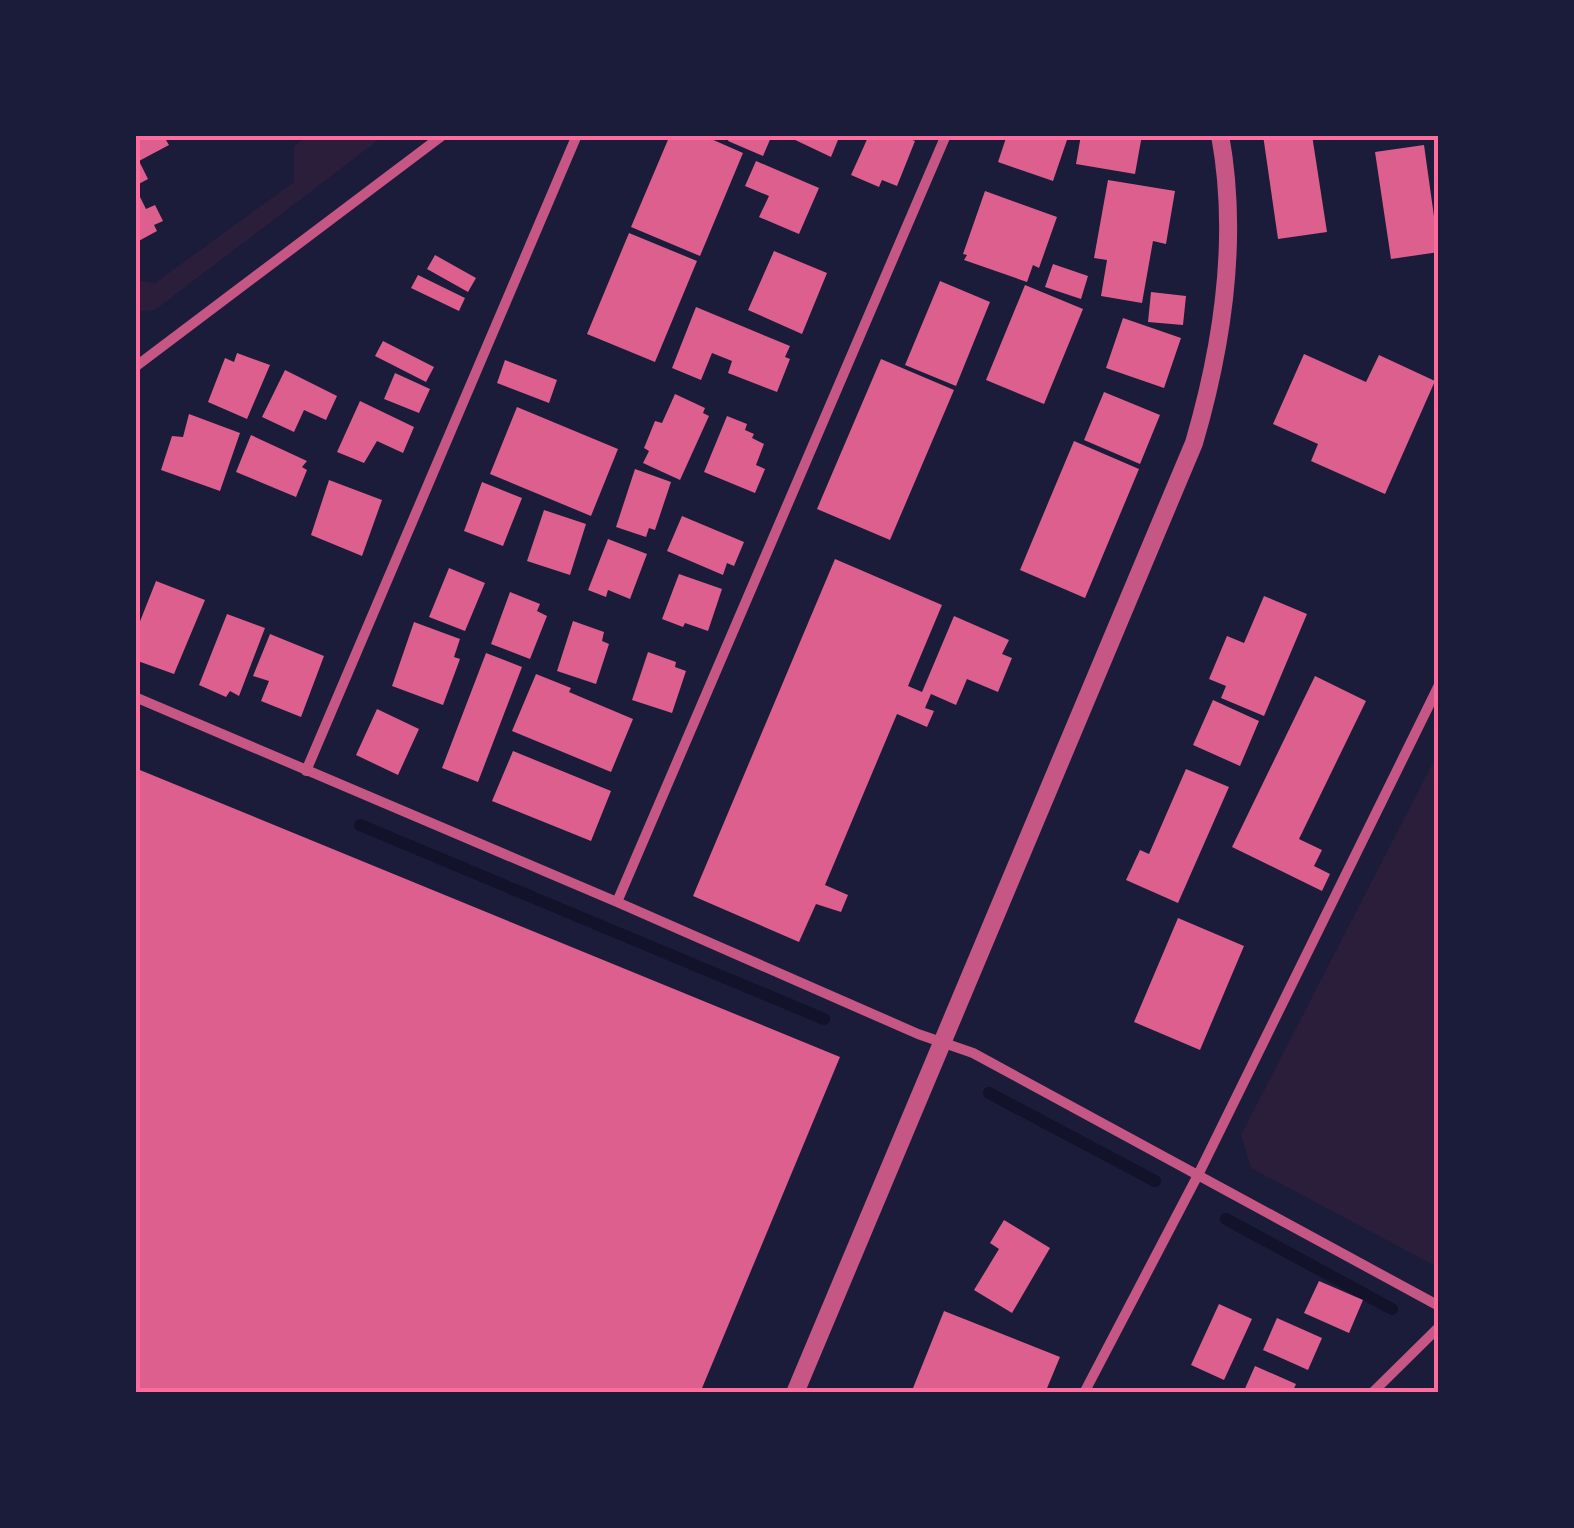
<svg xmlns="http://www.w3.org/2000/svg" width="1574" height="1528" font-family="Jost,sans-serif">
	<style>
		.green { fill: #2a1e3b }
		.lines { fill: none; stroke-linecap: round; stroke-linejoin: round }
		.stream { stroke: #12122b; stroke-width: 12 }
		.building { fill: #dd5f8e }
		.minor { stroke: #c65784; stroke-width: 10 }
		.tertiary { stroke: #c65784; stroke-width: 18 }
		.neatline { fill: none; stroke: #ff6b9d; stroke-width: 4 }
	</style>
	<rect width="100%" height="100%" fill="#1b1b3a"/>
	<path class="green" d="M308 135H385L155 310 135 312V280L155 283 294 182V146Z
		M1439 751V1268L1251 1168 1241 1135Z"/>
	<g class="lines">
		<path class="stream" d="M360 825 824 1019
			M989 1093 1155 1181
			M1226 1219 1392 1309"/>
	</g>
	<path class="building" d="M135 135H163L169 145 139 161 148 179 135 186Z
		M670 135H702L743 153 700 256 631 227Z
		M730 135H772L763 156 728 141Z
		M792 135H840L831 157 791 138Z
		M869 135H900L915 141 897 186 882 180 879 187 851 175Z
		M1007 135 1068 137 1053 181 998 162Z
		M1081 135H1142L1135 174 1076 164Z
		M1263 135H1312L1327 232 1278 239Z
		M1424 145 1439 252 1391 259 1375 152Z
		M756 161 819 188 799 234 759 217 769 196 745 186Z
		M1108 180 1175 191 1166 244 1153 241 1142 303 1101 296 1107 260 1094 258Z
		M135 187 146 209 155 205 163 221 154 225 157 231 135 243Z
		M985 191 1057 217 1039 268 1033 265 1027 282 964 260 967 255 963 254Z
		M629 233 697 261 655 362 587 334Z
		M774 251 827 273 802 334 748 310Z
		M435 255 476 278 468 292 427 269Z
		M1053 264 1088 276 1081 299 1045 287Z
		M418 275 465 298 459 311 411 288Z
		M940 281 990 302 956 386 905 365Z
		M1025 285 1083 309 1044 404 986 380Z
		M1151 292 1186 296 1183 325 1148 322Z
		M696 307 790 346 785 357 790 359 777 392 728 373 732 361 712 353 701 380 672 368Z
		M1123 318 1181 338 1164 388 1106 368Z
		M383 341 434 367 426 382 375 356Z
		M237 353 270 365 247 419 208 402 225 358 234 362Z
		M1304 354 1366 382 1379 355 1435 381 1385 494 1311 461 1318 444 1273 424Z
		M881 359 954 390 890 540 817 509Z
		M505 360 557 380 549 403 497 383Z
		M285 370 337 396 326 420 304 410 294 432 262 417Z
		M395 373 430 389 419 413 384 399Z
		M1104 392 1160 415 1140 464 1084 440Z
		M675 394 705 408 703 413 709 416 680 480 643 463 649 451 644 448 655 421 662 423Z
		M360 401 414 427 403 453 377 441 364 463 337 452Z
		M517 407 618 449 591 516 490 474Z
		M189 414 240 433 220 491 161 470 172 436 183 437Z
		M727 416 747 424 745 430 754 434 752 438 764 444 756 465 765 469 755 493 704 472Z
		M251 435 307 461 302 467 307 470 296 497 236 472Z
		M1074 441 1139 469 1085 598 1020 570Z
		M635 469 671 482 655 530 649 528 646 537 616 527Z
		M329 480 382 500 362 556 311 535Z
		M482 482 522 498 503 546 464 531Z
		M544 510 586 524 570 575 527 561Z
		M682 516 744 542 734 566 727 563 723 575 667 551Z
		M608 539 647 554 630 599 608 590 606 597 588 590Z
		M835 559 942 605 908 686 922 692 954 616 1009 640 1002 654 1012 658 998 692 967 679 956 705 931 694 925 708 934 711 927 727 897 714 825 885 848 895 841 912 816 904 799 942 693 896Z
		M449 568 485 583 465 631 429 617Z
		M679 574 722 589 708 631 685 623 683 627 662 619Z
		M156 581 205 600 174 674 135 660V634Z
		M510 592 540 604 537 611 547 616 530 659 491 644Z
		M1264 596 1307 614 1264 716 1221 698 1226 686 1209 679 1227 636 1244 643Z
		M227 614 265 628 239 696 230 691 226 697 199 685Z
		M573 621 604 632 602 641 609 644 596 684 557 671Z
		M414 622 460 639 454 657 460 659 443 705 392 686Z
		M270 634 324 656 301 717 261 701 269 681 253 676Z
		M648 652 676 662 675 667 686 671 672 713 632 700Z
		M486 653 522 667 478 782 442 768Z
		M536 674 571 688 569 692 633 719 611 772 512 731Z
		M1315 676 1366 701 1299 839 1322 850 1314 866 1330 874 1322 891 1232 847Z
		M1213 700 1259 721 1240 766 1193 745Z
		M377 709 419 729 398 775 356 755Z
		M513 751 611 791 591 841 492 801Z
		M135 768 840 1057 700 1393H135Z
		M1186 769 1229 787 1178 903 1126 880 1140 850 1149 854Z
		M1178 918 1244 946 1200 1050 1134 1022Z
		M1004 1220 1050 1248 1012 1313 974 1290 999 1249 990 1243Z
		M1319 1281 1363 1300 1349 1333 1304 1313Z
		M1219 1304 1252 1319 1224 1380 1191 1365Z
		M944 1311 1060 1357 1045 1393H911Z
		M1277 1318 1322 1338 1308 1370 1263 1350Z
		M1255 1366 1296 1384 1292 1393H1243Z"/>
	<g class="lines">
		<path class="minor" d="M135 367 443 135
			M135 697 617 902 918 1034 973 1053 1439 1306
			M306 771 577 135
			M617 902 946 135
			M1084 1393 1199 1173 1439 685
			M1372 1393 1439 1327"/>
		<path class="tertiary" d="M795 1393 1194 443C1223 344 1239 238 1220 135"/>
	</g>
	<rect width="1574" height="1528" fill="none" stroke="#1b1b3a" stroke-width="275"/>
	<rect x="138" y="138" width="1298" height="1252" class="neatline"/>
</svg>
